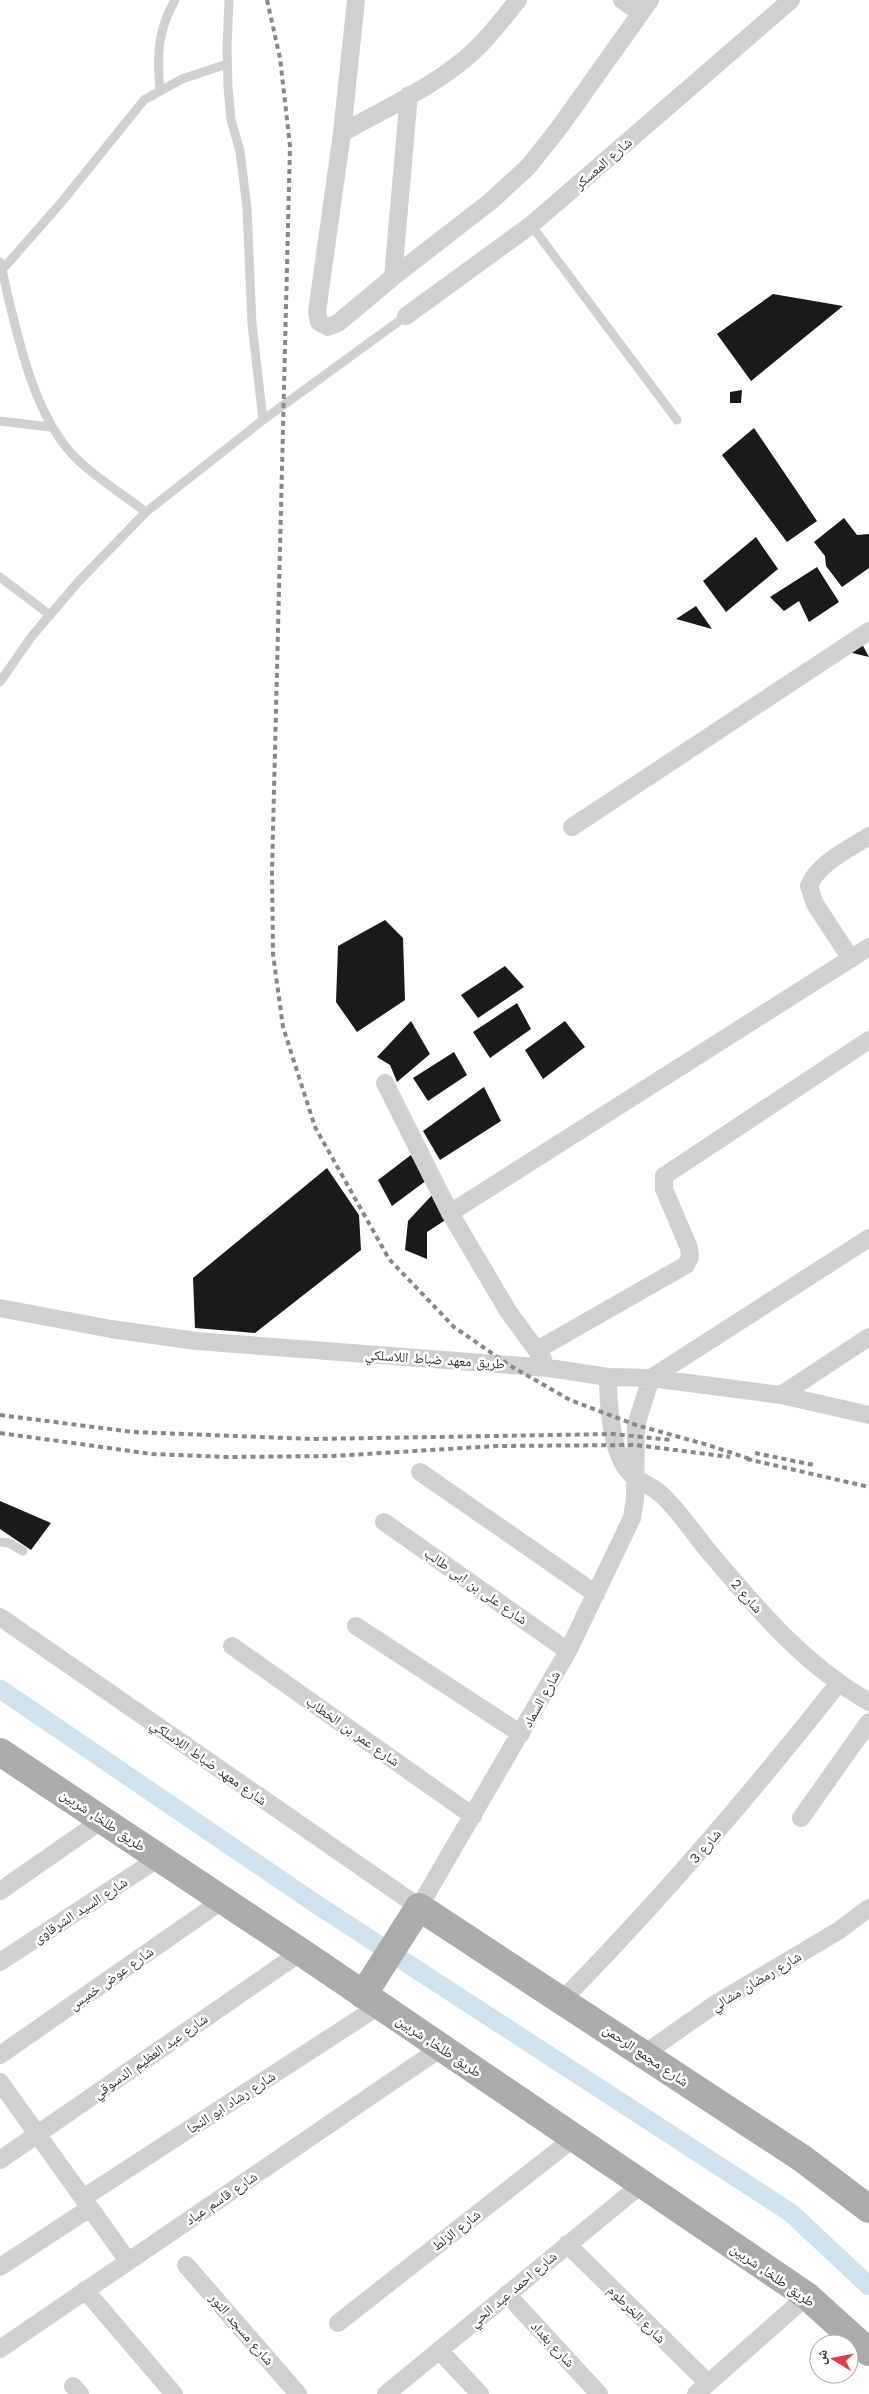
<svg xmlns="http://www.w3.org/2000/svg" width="869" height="2394" font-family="'Work Sans','Noto Naskh Arabic',sans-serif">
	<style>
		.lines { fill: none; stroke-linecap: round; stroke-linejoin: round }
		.canal { stroke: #cfe2ee; stroke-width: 19 }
		.building { fill: #1a1a1a }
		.lane { stroke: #d0d0d0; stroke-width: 9 }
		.street { stroke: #d0d0d0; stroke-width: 18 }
		.primary { stroke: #ababab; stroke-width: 28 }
		.rail { stroke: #888; stroke-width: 4; stroke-dasharray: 5 4; stroke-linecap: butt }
		.labels { text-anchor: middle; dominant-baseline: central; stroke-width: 5; stroke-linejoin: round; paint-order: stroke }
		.street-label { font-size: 14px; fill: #333; stroke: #fff }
	</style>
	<rect width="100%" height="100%" fill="#fff"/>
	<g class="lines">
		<path class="canal" d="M0 1689 319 1906 791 2213 869 2286"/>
	</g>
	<path class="building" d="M773 294 843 306 751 381 717 334Z
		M742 390 741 403H730V392Z
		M754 428 817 521 787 542 722 455Z
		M844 518 857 535 869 534V568L842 587 826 566 825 556 814 542Z
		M756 537 778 569 726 612 703 581Z
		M817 567 839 602 809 622 799 601 784 611 770 597Z
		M696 606 712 629 676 619Z
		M862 644 869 657 848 652Z
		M385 920 403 938 405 1000 357 1032 336 1002 338 946Z
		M505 966 524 987 478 1018 461 995Z
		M517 1003 531 1029 490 1058 473 1032Z
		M411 1021 430 1054 397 1082 390 1065 377 1057Z
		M565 1021 585 1047 543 1079 525 1050Z
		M454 1052 467 1075 428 1101 413 1078Z
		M484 1087 501 1121 440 1160 423 1131Z
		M411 1155 427 1180 392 1206 378 1180Z
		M327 1168 359 1215 361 1250 255 1333 195 1328 193 1278Z
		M433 1194 447 1219 427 1232V1259L405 1250 408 1221Z
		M0 1501 51 1523 31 1550 0 1529Z"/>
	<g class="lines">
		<path class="lane" d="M229 0 227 48 228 87 231 120 240 151 247 208 252 324 263 420
			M160 91C157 55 157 32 175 0
			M531 225 677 420
			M0 262C15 324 31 417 79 461 99 480 124 495 146 512
			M2 270 60 204 144 100 182 79 227 64
			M0 421 50 427
			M0 577 50 615
			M0 682 32 636 79 581 146 512 263 420 406 316
			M0 1542 9 1543 23 1551"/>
		<path class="street" d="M356 0 342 133 317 312 319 322 328 327 338 323 393 277 491 201 528 167 559 128 650 0
			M622 0 640 13
			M342 133C386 108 438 85 475 50 491 35 504 17 518 0
			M393 277 409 95
			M406 316 531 225 791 0
			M572 827 869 631
			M851 959 815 904 809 886C818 863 849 849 869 836
			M385 1083 450 1213 508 1311 543 1359
			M450 1213 869 947
			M0 1308 111 1329 196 1341 549 1368 608 1377 651 1378 781 1395 869 1415
			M537 1350 686 1265 690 1257 689 1248 664 1189V1176L869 1040
			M608 1377C608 1401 611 1445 624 1465 636 1484 648 1482 662 1495 680 1512 694 1534 710 1553 759 1611 803 1664 869 1702
			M781 1395 869 1337
			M420 1472 596 1594
			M384 1522 568 1651
			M0 1617 419 1907 568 1651 632 1518 635 1499 636 1425 651 1378 869 1238
			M356 1626 521 1734
			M232 1646 473 1816
			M801 1818 869 1722
			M0 1891 102 1820
			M0 1962 159 1858
			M562 2000C661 1900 751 1794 838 1684
			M644 2054 717 2003 838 1931 869 1908
			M0 2055 223 1900
			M0 2082 128 2261
			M0 2160 301 1952
			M83 2198 379 2006
			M567 2244 708 2383
			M186 2265 298 2394
			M0 2267 90 2208
			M85 2290 174 2394
			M507 2294 599 2394
			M338 2323 574 2138
			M0 2349 441 2048
			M439 2350 480 2394
			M73 2386 80 2394
			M386 2394 642 2184
			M696 2394 807 2296"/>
		<path class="primary" d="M0 1752 301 1952 807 2296 869 2352
			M363 1995 419 1907 803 2159 869 2209"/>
		<path class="rail" d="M267 0 280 58 290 146 272 871 273 954 283 1027 315 1127 389 1259 454 1327 509 1365 570 1400 636 1425 708 1445 753 1460
			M0 1415 133 1432 313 1439 613 1434 671 1440
			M0 1433 152 1454 227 1457 333 1456 496 1446 636 1445 730 1457
			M755 1453 814 1465
			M747 1459 869 1487"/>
	</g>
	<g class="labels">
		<g class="street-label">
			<text transform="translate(603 163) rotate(-41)">شارع المعسكر</text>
			<text transform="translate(435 1359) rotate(4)">طريق معهد ضباط اللاسلكي</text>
			<text transform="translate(476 1586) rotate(35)">شارع على بن ابى طالب</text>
			<text transform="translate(747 1596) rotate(49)">شارع 2</text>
			<text transform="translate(541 1699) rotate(-61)">شارع السماد</text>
			<text transform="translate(353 1731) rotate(35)">شارع عمر بن الخطاب</text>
			<text transform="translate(209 1762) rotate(35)">شارع معهد ضباط اللاسلكي</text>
			<text transform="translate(103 1820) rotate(34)">طريق طلخا, شربين</text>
			<text transform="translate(705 1846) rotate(-49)">شارع 3</text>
			<text transform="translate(80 1910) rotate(-33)">شارع السيد الشرقاوى</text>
			<text transform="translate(111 1978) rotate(-35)">شارع عوض خميس</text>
			<text transform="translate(756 1981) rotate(-31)">شارع رمضان مشالي</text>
			<text transform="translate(439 2046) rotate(34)">طريق طلخا, شربين</text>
			<text transform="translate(646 2055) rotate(34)">شارع مجمع الرحمن</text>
			<text transform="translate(150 2056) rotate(-35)">شارع عبد العظيم الدسوقي</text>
			<text transform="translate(231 2102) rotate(-33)">شارع رشاد ابو النجا</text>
			<text transform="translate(221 2198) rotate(-34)">شارع قاسم عياد</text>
			<text transform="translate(456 2230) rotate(-38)">شارع الزلط</text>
			<text transform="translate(773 2275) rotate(35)">طريق طلخا, شربين</text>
			<text transform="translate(513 2289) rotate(-40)">شارع احمد عبد الحي</text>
			<text transform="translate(637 2314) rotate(45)">شارع الخرطوم</text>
			<text transform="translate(242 2329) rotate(49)">شارع مسجد النور</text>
			<text transform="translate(553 2344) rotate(47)">شارع بغداد</text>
		</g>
	</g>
	<g transform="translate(834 2359) rotate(280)"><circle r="24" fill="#ffffff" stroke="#adadad"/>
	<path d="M0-4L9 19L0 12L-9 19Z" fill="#e63946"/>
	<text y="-8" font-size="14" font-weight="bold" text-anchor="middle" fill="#333333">ش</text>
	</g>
</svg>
